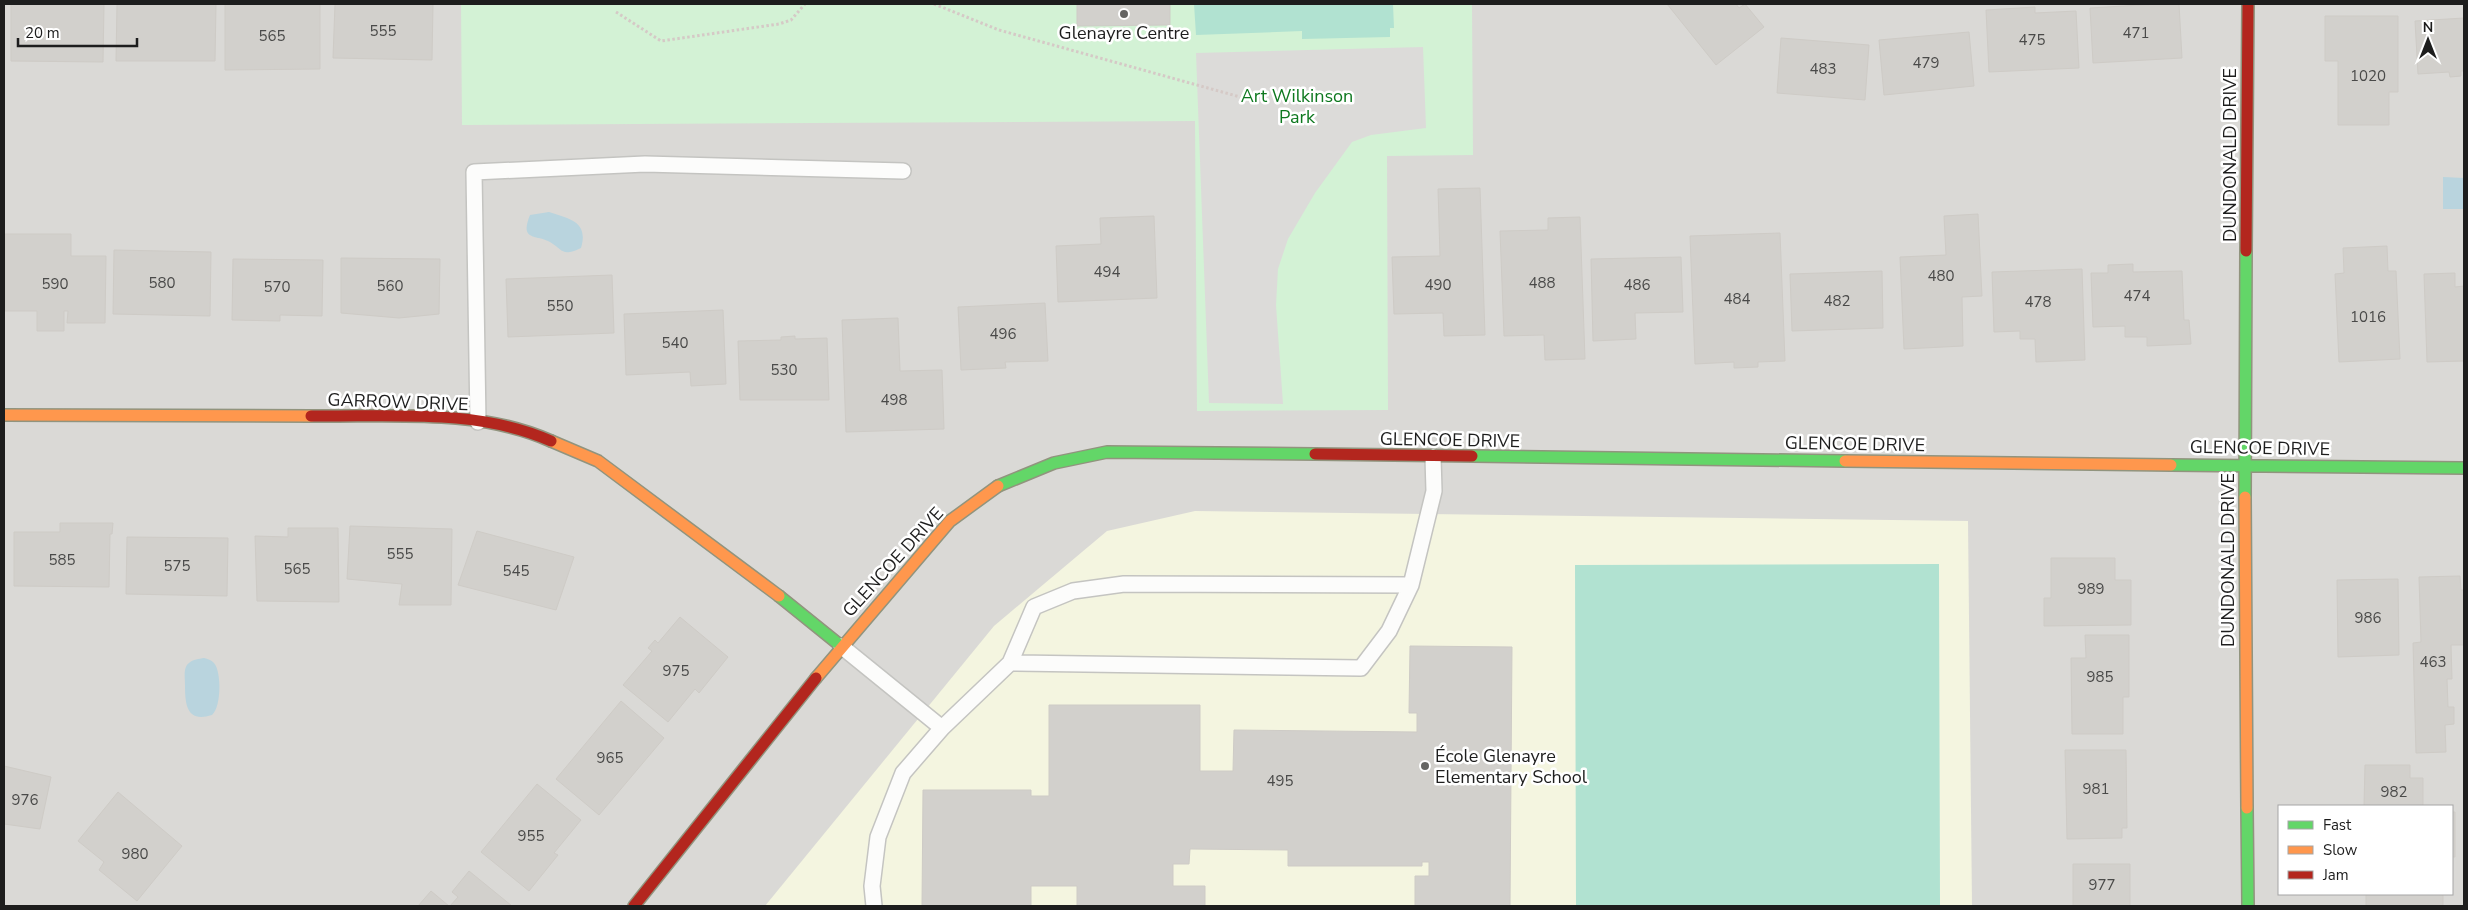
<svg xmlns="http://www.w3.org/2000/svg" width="2468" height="910" font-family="'Nunito Sans',sans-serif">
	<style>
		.residential { fill: #dad9d6; fill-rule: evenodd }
		.education { fill: #f4f5e0 }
		.park { fill: #d3f2d5 }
		.pitch { fill: #b1e2d1 }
		.parking { fill: #dcdbd9 }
		.water { fill: #b9d4de }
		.building { fill: #d2d0cc; stroke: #cecbc6 }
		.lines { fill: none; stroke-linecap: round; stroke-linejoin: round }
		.lane-casing { stroke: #c4c4c1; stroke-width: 18 }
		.fast-casing { stroke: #91947e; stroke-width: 14 }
		.slow-casing { stroke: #91947e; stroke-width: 14 }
		.jam-casing { stroke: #91947e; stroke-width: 14 }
		.path { stroke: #d5c9c6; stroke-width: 3; stroke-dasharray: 2.5 2.5; stroke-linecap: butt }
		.lane { stroke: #fcfcfb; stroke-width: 15 }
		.fast { stroke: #63d668; stroke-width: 11 }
		.slow { stroke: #ff974d; stroke-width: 11 }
		.jam { stroke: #b3261e; stroke-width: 11 }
		.poi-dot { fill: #656563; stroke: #fff; stroke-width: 2 }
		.labels { text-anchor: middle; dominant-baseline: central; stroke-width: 5; stroke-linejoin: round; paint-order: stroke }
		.number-label { font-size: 15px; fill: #4a4a49 }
		.poi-label { font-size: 18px; fill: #1d1d1d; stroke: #fff }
		.park-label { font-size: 18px; fill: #0d781e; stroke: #fff }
		.street-label { font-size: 18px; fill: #1d1d1d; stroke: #fff }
	</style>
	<rect width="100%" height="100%" fill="#ebeae5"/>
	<path class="residential" d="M4 4H2464V906H4ZM2279 806H2452V894H2279Z"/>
	<path class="education" d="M1195 511 1968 521 1972 906H765L994 626 1107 531Z"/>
	<path class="park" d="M461 4H1472L1473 155 1387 156 1388 410 1197 411 1195 121 462 125Z"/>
	<path class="pitch" d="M1194 4H1393L1394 28H1390V37L1302 39V31L1196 35Z
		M1939 564 1940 906H1576L1575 565Z"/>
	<path class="parking" d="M1423 47 1426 128 1371 135 1352 142 1315 193 1288 239 1278 269 1276 305 1283 404 1209 403 1196 53Z"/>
	<path class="water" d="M2443 177 2464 178V209H2443Z
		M549 212C569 219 589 221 581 248 562 257 563 250 550 242 537 234 519 242 530 215Z
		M204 658C208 659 211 660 214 663 222 672 221 708 212 715 187 723 185 705 185 685 185 678 183 667 189 663 193 659 199 659 204 658Z"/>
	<path class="building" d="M11 4H104L103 62 11 61Z
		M117 4H216L215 61H116Z
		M225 4H320V69L225 70Z
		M335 4H433L432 60 333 58Z
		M1077 4H1170V25L1077 26Z
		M1667 4H1736L1739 8 1745 4 1764 27 1716 65Z
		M2157 4H2179L2182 58 2093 63 2090 8Z
		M2035 7V13L2076 11 2079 68 1989 72 1986 10Z
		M2325 16H2398V92H2389V125H2338V61H2325Z
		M2464 18V71H2461V76L2450 77 2449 72 2418 74 2415 21Z
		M1969 32 1974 86 1884 95 1879 40Z
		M1781 38 1869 45 1865 100 1777 93Z
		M1480 188 1485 335 1444 336 1443 313 1394 314 1392 257 1440 256 1438 189Z
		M1978 214 1982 296 1962 297 1963 346 1904 349 1900 257 1946 255 1944 216Z
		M1154 216 1157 298 1058 302 1056 246 1101 244 1100 218Z
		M1580 217 1585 359 1545 360 1544 335 1504 336 1500 231 1548 230V218Z
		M1780 233 1785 361 1758 362V367L1734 368V362L1695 364 1690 236Z
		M5 234H71V256H106L105 323H67L68 311H64V331H37V311H5Z
		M2387 246 2388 271H2396L2400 359 2339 362 2335 274 2344 273 2343 248Z
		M114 250 211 252 210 316 113 314Z
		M1681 257 1683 312 1635 313 1636 339 1593 341 1591 259Z
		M341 258 440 259 439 314 399 318 341 313Z
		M233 259 323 260 322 316 280 315V321L232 320Z
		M2133 264V272L2182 271 2184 320H2189L2191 344 2147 346V337H2125V326L2093 327 2091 273H2108V265Z
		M2082 269 2085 360 2036 362 2035 339H2020V331L1994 332 1992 272Z
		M1882 271 1883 328 1792 331 1790 274Z
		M2455 273V287L2464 286V361L2427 362 2424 274Z
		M612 275 614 333 508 337 506 279Z
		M1045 303 1048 361 1005 362 1006 368 961 370 958 307Z
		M723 310 726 384 691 386 690 372 626 375 624 314Z
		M898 318 900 371 942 370 944 429 846 432 842 320Z
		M795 336V339L827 338 829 400H740L738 341 781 340V337Z
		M60 523H113L112 534H110L109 587 14 586V532H60Z
		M350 526 452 529 451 605H399L402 584 347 579Z
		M288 528H338L339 602 257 601 255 536 288 537Z
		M477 531 574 557 556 610 458 585Z
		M127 537 228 538 227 596 126 594Z
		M2051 558H2115V580H2131V625L2044 626V598H2051Z
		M2460 576 2461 590H2464V645H2451L2452 679H2447L2448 707H2454V724L2445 725 2446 752 2416 753 2413 643 2421 642 2419 577Z
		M2398 579 2399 655 2338 657 2337 580Z
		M680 617 728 657 699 693 695 689 668 722 623 685 652 651 648 648 655 640 658 643Z
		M2085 635H2129V697H2123V734H2072L2071 658H2086Z
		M1410 646 1512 647 1510 906H1415V876H1429V862H1422V866H1288V850L1190 849 1189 864H1173V886H1205V906H1077V886H1031V906H922L923 790H1031V796H1049V705H1200V771H1233L1234 730 1417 732V713H1409Z
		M621 701 664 738 599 815 556 779Z
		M2065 750H2126L2127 828H2122V838L2067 839Z
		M2365 765H2410V778H2423V806H2364Z
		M4 766 51 777 40 829 4 824Z
		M537 784 581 820 554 853 558 855 529 891 481 852Z
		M118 792 182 846 137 901 99 870 104 862 78 841Z
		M2452 812H2455V857H2452Z
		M2073 864H2130V906H2073Z
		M469 871 512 906H450L458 897 452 892Z
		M431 891 449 906H418Z
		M2366 894H2443V906H2366Z"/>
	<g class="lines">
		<g class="lane-casing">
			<path id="lane" d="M478 422 474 172 645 164 903 171
				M841 646 942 728
				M1010 663 1034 607 1073 591 1124 584 1411 585
				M874 906 872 886 878 837 903 773 942 728 1010 663 1361 668 1389 631 1411 585 1434 491 1433 457"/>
		</g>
		<g class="fast-casing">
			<path id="fast" d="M1472 456 1845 461
				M2171 465 2464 468
				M998 486 1054 463 1107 452 1315 454
				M2245 497 2246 251
				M779 596 841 646
				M2247 808 2248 906"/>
		</g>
		<g class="slow-casing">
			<path id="slow" d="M4 415 311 416
				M551 441 598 461 779 596
				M1845 461 2171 465
				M2245 497 2247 808
				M816 678 950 521 998 486"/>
		</g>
		<g class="jam-casing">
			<path id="jam" d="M2246 251 2248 4
				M311 416C390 417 477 408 551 441
				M1315 454 1472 456
				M634 906 816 678"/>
		</g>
		<path class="path" d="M934 4 999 30 1251 100
			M616 12 661 41 779 24 791 20 805 4"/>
		<use href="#lane" class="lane"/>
		<use href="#fast" class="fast"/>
		<use href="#slow" class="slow"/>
		<use href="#jam" class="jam"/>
	</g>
	<g class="poi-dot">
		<circle cx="1124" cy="14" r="5"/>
		<circle cx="1425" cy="766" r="5"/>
	</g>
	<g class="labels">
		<g class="number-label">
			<text x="383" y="31">555</text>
			<text x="2136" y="33">471</text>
			<text x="272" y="36">565</text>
			<text x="2032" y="40">475</text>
			<text x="1926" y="63">479</text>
			<text x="1823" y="69">483</text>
			<text x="2368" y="76">1020</text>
			<text x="1107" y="272">494</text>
			<text x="1941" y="276">480</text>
			<text x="162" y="283">580</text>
			<text x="1542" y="283">488</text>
			<text x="55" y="284">590</text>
			<text x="1438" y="285">490</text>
			<text x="1637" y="285">486</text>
			<text x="390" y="286">560</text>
			<text x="277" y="287">570</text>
			<text x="2137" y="296">474</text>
			<text x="1737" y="299">484</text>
			<text x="1837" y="301">482</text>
			<text x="2038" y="302">478</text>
			<text x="560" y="306">550</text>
			<text x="2368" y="317">1016</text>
			<text x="1003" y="334">496</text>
			<text x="675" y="343">540</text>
			<text x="784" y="370">530</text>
			<text x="894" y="400">498</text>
			<text x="400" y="554">555</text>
			<text x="62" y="560">585</text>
			<text x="177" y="566">575</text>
			<text x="297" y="569">565</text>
			<text x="516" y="571">545</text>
			<text x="2091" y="589">989</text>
			<text x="2368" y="618">986</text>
			<text x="2433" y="662">463</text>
			<text x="676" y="671">975</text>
			<text x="2100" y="677">985</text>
			<text x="610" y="758">965</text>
			<text x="1280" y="781">495</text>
			<text x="2096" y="789">981</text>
			<text x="2394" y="792">982</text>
			<text x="25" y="800">976</text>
			<text x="531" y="836">955</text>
			<text x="135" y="854">980</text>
			<text x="2102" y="885">977</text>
		</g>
		<g class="poi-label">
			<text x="1124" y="33">Glenayre Centre</text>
			<text x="1435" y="756" text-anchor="start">École Glenayre<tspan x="1435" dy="21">Elementary School</tspan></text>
		</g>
		<g class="park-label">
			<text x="1297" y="96">Art Wilkinson<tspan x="1297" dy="21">Park</tspan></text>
		</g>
		<g class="street-label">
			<text transform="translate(2230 155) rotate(-90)">DUNDONALD DRIVE</text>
			<text transform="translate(398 402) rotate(2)">GARROW DRIVE</text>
			<text transform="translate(1450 440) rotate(1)">GLENCOE DRIVE</text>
			<text transform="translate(1855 444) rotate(1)">GLENCOE DRIVE</text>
			<text transform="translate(2260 448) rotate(1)">GLENCOE DRIVE</text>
			<text transform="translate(2228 560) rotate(-90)">DUNDONALD DRIVE</text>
			<text transform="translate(893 562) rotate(-48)">GLENCOE DRIVE</text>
		</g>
	</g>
	<rect width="2468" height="910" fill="none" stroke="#1d1d1d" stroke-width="10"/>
	<rect x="2278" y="805" width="175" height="90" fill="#ffffff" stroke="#a5a5a5"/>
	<rect x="2288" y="821" width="25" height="8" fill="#63d668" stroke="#a5a5a5"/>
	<text x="2323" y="830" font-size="15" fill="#1d1d1d">Fast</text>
	<rect x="2288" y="846" width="25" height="8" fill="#ff974d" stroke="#a5a5a5"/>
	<text x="2323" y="855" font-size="15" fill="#1d1d1d">Slow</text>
	<rect x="2288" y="871" width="25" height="8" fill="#b3261e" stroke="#a5a5a5"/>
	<text x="2323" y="880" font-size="15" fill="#1d1d1d">Jam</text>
	<g transform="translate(2428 40)" stroke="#ffffff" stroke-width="4" paint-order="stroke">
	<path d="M0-4L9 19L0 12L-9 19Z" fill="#1d1d1d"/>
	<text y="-8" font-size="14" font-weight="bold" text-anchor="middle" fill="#1d1d1d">N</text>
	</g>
	<path d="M18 38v8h119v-8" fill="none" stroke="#1d1d1d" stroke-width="2.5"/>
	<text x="25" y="38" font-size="15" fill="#1d1d1d" stroke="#ffffff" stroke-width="4" paint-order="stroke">20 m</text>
</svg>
